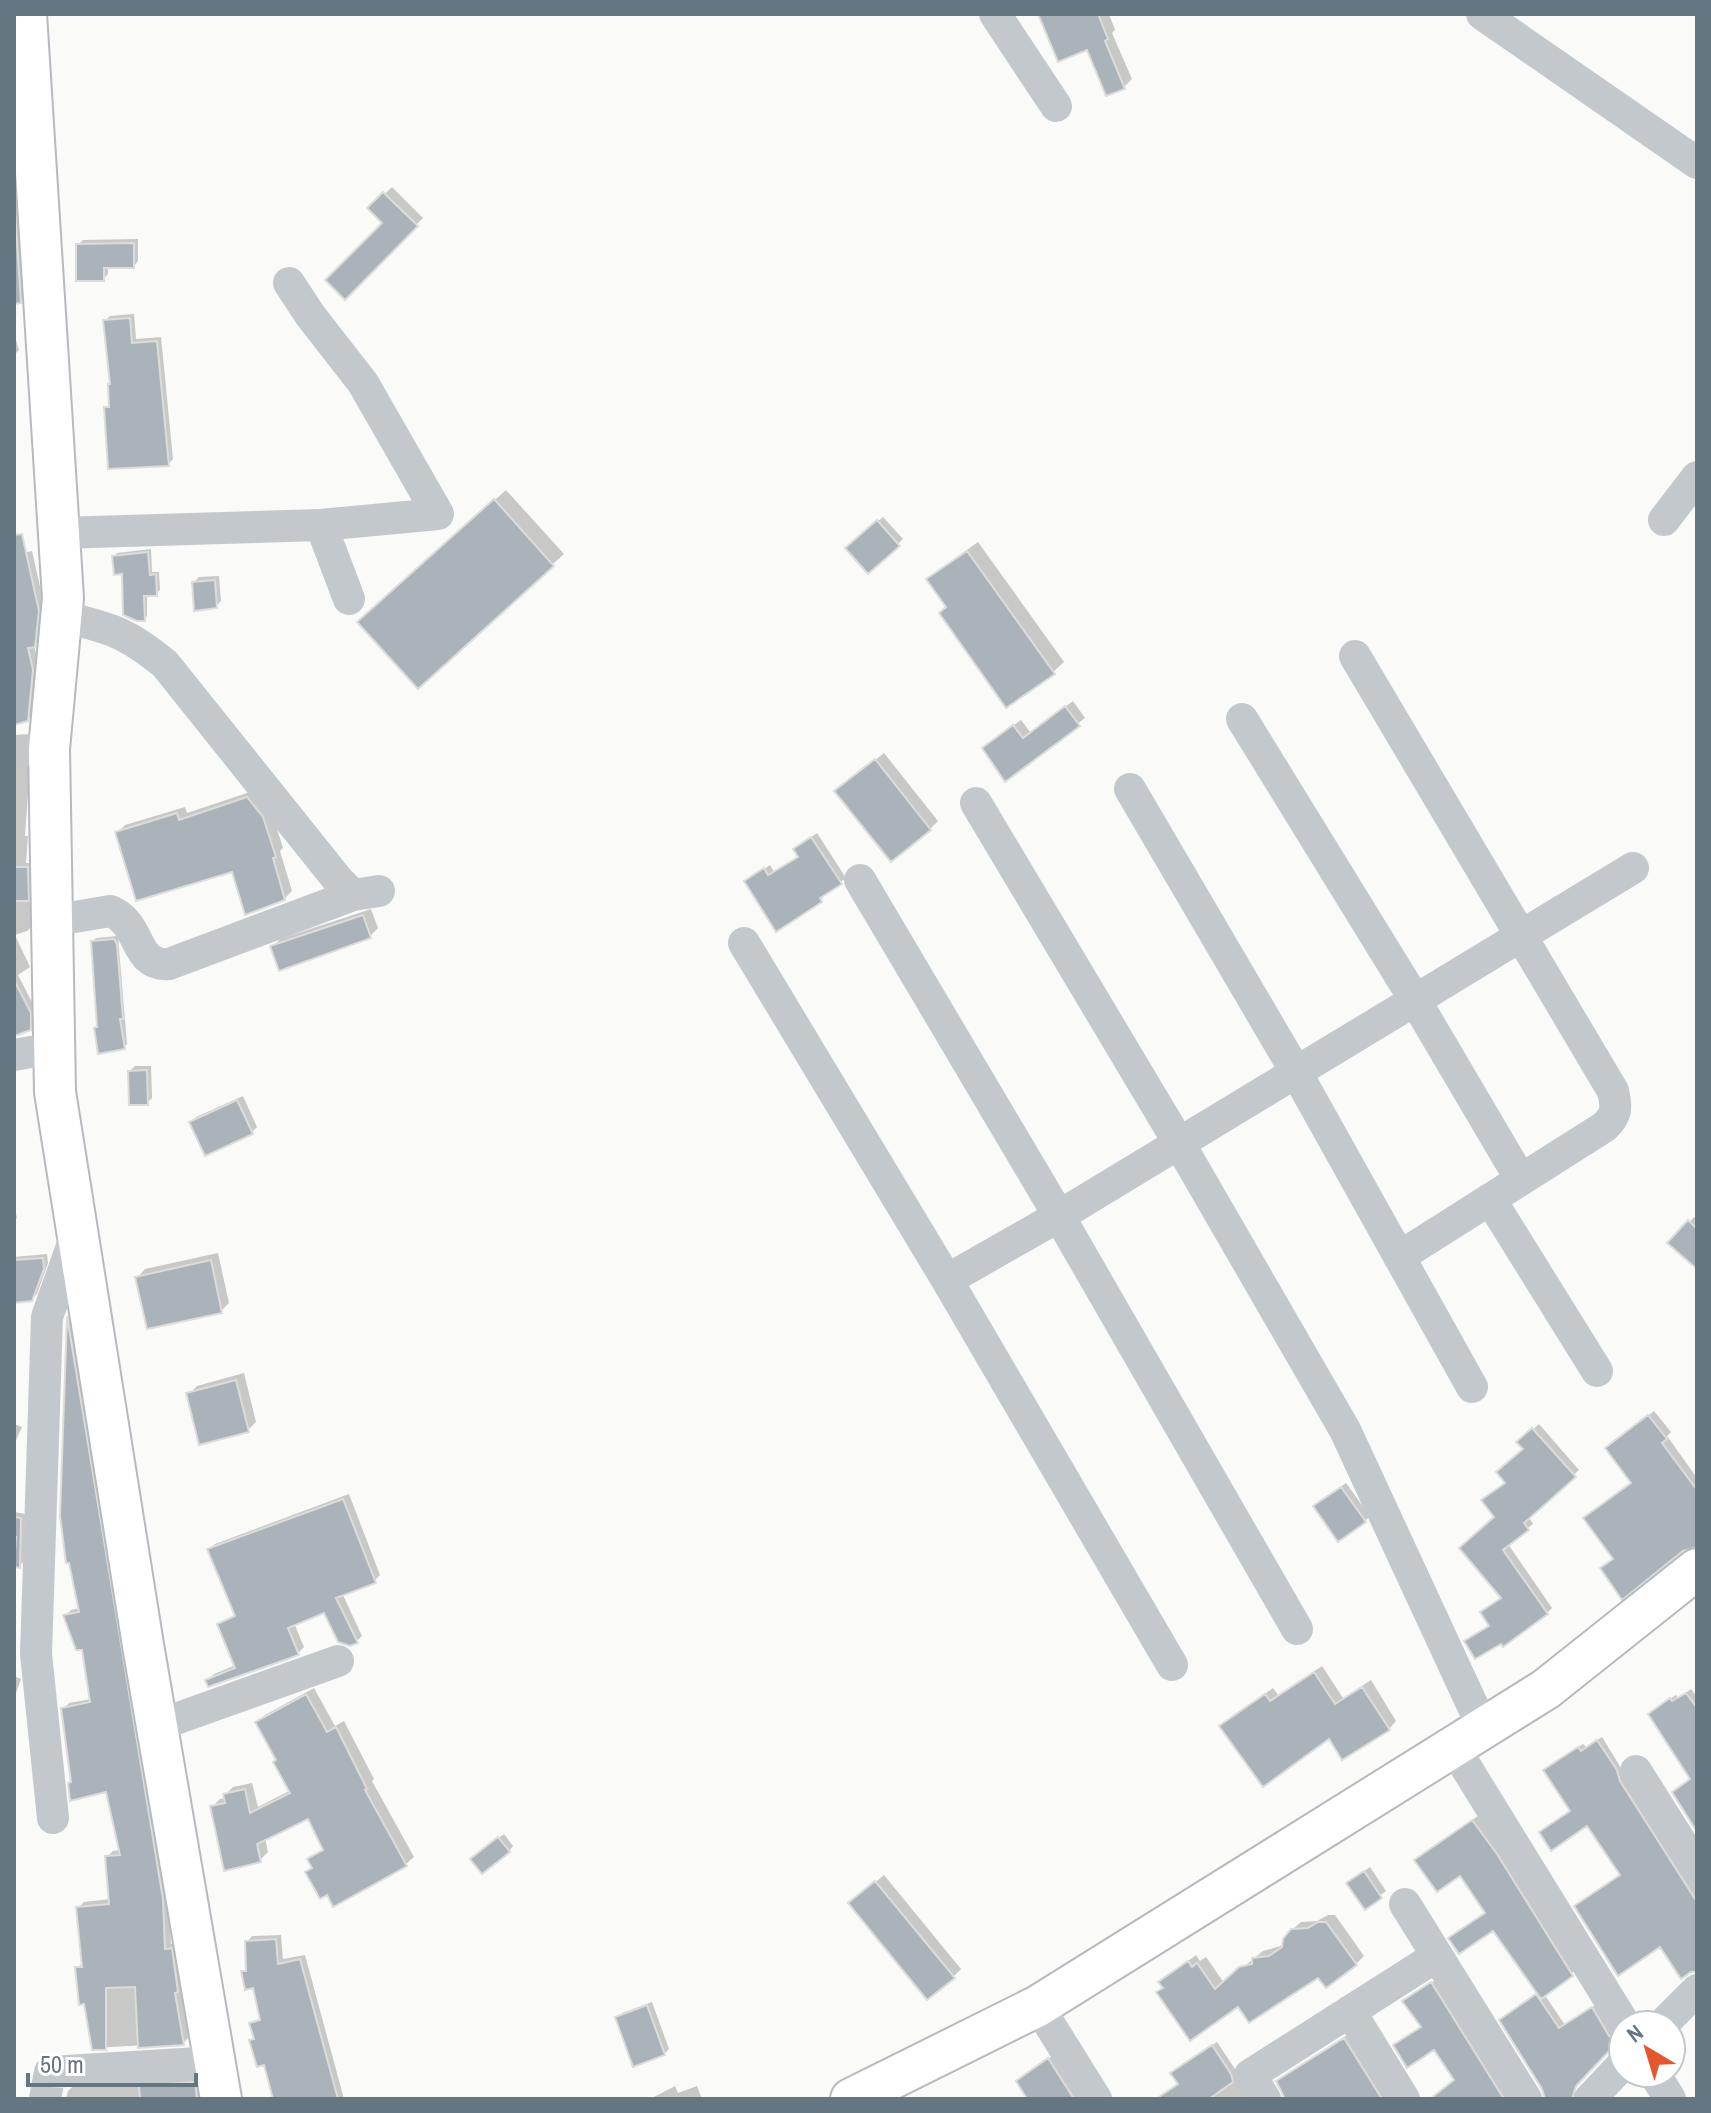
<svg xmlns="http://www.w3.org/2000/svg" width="1711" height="2113" font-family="'Archivo Narrow',sans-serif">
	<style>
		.shadow { fill: #0003 }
		.building { fill: #aab3b9; stroke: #dcdcda; stroke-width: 2 }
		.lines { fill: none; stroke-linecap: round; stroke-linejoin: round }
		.major-casing { stroke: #b5babe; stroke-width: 44 }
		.minor { stroke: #c3c8cc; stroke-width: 32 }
		.major { stroke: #fff; stroke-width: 40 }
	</style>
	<rect width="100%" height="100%" fill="#fafaf8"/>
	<path class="shadow" d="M1040 14H1109L1115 30 1112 33 1132 79 1124 87 1088 47Z
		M392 187 423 218 345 297 384 223 370 208Z
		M20 205 25 296 20 301 14 302V206Z
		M138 239V261L134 266H108V274L103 279 78 245 83 240Z
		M134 314 136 339 161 337 173 459 168 464 106 408 111 402 112 382 105 321 110 316Z
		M14 333 19 350 14 355Z
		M506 490 564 554 418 686 371 611Z
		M883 517 903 539 868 571 853 543Z
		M978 542 1064 662 1053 672 948 606 929 579 940 569Z
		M151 549 152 572H159L160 590 156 594H147V616L144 619 124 571 114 557 117 553Z
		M32 551 44 604 41 639 34 645 38 663 34 713 27 720 14 723V555Z
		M219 576 221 601 216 606 194 582 199 577Z
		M1073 701 1085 718 1006 779 992 741 1021 720 1031 733Z
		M884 753 938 821 930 829 845 784Z
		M14 764 30 765 25 836H28L26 863H32V926L27 931 15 935 30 967 18 975 35 1008V1023L30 1028 14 1034Z
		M256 790 271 809 283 848 280 851 292 891 284 899 234 869 117 833 125 825 185 807 187 813Z
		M817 833 846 878 825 893 821 900 777 929 747 881 770 865 774 872 800 856 795 849Z
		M371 909 378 928 370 936 273 947 280 939Z
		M118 936 127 1044 124 1047 99 1026 93 941 96 938Z
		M135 1066H151L152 1098 147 1103 130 1071Z
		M243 1096 257 1127 252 1132 192 1122 196 1117Z
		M14 1204 17 1218 14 1221Z
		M1694 1217 1697 1220V1267L1670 1243Z
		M218 1253 229 1303 221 1311 138 1277 145 1269Z
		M47 1254 48 1263 37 1294 32 1299 14 1301V1257Z
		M73 1313 168 1893 171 1944 177 1943 183 1985 180 1988 189 2037 183 2043 94 2048 77 1968 84 1962 78 1908 84 1902 111 1899 107 1857 113 1851 121 1850 108 1789 73 1781 63 1709 69 1703 91 1699 83 1647 65 1616 71 1610 80 1608 62 1516 69 1317Z
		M244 1373 256 1422 248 1430 189 1394 197 1386Z
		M1654 1411 1671 1432 1667 1436 1697 1478V1545L1602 1568 1615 1558 1633 1482 1613 1443Z
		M14 1424 22 1427 14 1445Z
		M1539 1424 1579 1470 1528 1516 1533 1524 1508 1544 1552 1608 1547 1613 1467 1641 1490 1624 1503 1597 1496 1517 1507 1482 1525 1449 1519 1442Z
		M1346 1483 1370 1516 1365 1521 1320 1501Z
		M349 1494 380 1575 374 1581 342 1593 362 1636 356 1642 325 1610 294 1623 304 1647 298 1653 208 1680 214 1674 236 1665 219 1624 236 1614 209 1550 215 1544Z
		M15 1512 25 1514 24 1561 19 1566 18 1535H14Z
		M1322 1666 1343 1698 1371 1680 1396 1721 1389 1729 1330 1736 1230 1719 1273 1688 1278 1695Z
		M14 1676 21 1679 14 1699Z
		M314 1688 335 1726 344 1721 374 1779 372 1781 414 1857 406 1864 334 1904 327 1893 308 1872 313 1866 309 1859 325 1848 308 1816 265 1838 268 1852 260 1860 212 1807 220 1799 226 1798 225 1795 233 1787 252 1783 258 1807 291 1790 278 1759 258 1723 265 1715Z
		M1691 1689 1697 1697V1829L1692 1779 1655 1709 1676 1695 1678 1698Z
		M1602 1737 1685 1873 1697 1882V1970L1622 1874 1587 1823 1572 1810 1551 1766 1583 1744 1586 1747Z
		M1478 1816 1577 1969 1544 1994 1565 2025 1597 2004 1623 2038V2043L1609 2049 1580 2079 1575 2089 1577 2099H1547L1507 2015 1539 1993 1461 1873 1423 1855Z
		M504 1834 513 1846 509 1851 478 1854Z
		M1370 1867 1386 1891 1365 1907 1354 1878Z
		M884 1875 961 1969 953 1977 859 1896Z
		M1328 1915H1335L1364 1956 1356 1964 1239 2004 1164 1987 1161 1982 1196 1955 1200 1961 1206 1957 1224 1983 1263 1951 1284 1945 1292 1930 1301 1922 1317 1921Z
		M281 1935 283 1959 305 1955 344 2099H276L265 2062 252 2041 255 2037 251 2024 262 2017 255 1986 244 1972 248 1968 247 1942 252 1936Z
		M1437 1979 1511 2099H1431L1457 2080 1434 2048 1401 2041 1422 2026 1410 1996Z
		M652 2002 669 2049 664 2054 617 2018 622 2013Z
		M1349 2034 1389 2099H1286L1283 2076Z
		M1217 2042 1235 2069 1238 2080 1250 2099H1157L1180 2083 1178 2069Z
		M1054 2055 1081 2099H1030L1023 2076Z
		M201 2077 203 2099H66L68 2091 75 2084Z
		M675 2086 678 2093 697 2086 702 2099H650Z"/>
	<path class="building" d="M1038 14H1098L1108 39 1105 41 1125 89 1106 96 1087 50 1058 62Z
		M383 192 418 226 345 300 325 280 382 223 367 208Z
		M14 198 21 303 14 304Z
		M134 243V268H104V281H76V244Z
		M130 318 132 343 157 341 169 466 108 469 104 407H109L108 384H110L103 320Z
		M494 499 554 566 418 689 357 622Z
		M877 520 900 546 868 574 845 548Z
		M22 534 39 611 35 647 28 648 33 670 28 721 14 725V535Z
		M967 551 1055 674 1006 708 939 613 946 607 926 579Z
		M148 552 150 575 156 574 157 596H144L145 621H137L123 615 122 574 114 575 112 556Z
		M215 580 217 608 194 611 192 582Z
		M1065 706 1080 726 1005 782 982 748 1013 725 1023 738Z
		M875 759 931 830 891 862 834 791Z
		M247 797 263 817 276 857 273 858 285 900 245 915 232 872 136 901 115 832 177 813 179 820Z
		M811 837 842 884 820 898 822 902 776 932 744 881 764 868 768 875 798 857 793 849Z
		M14 867H28L29 901H14Z
		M363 915 371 938 279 971 270 946Z
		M114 939 117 944 123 1019H120L125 1049 98 1054 94 1028 97 1027 91 941Z
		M14 980 31 1013V1030L14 1036Z
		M147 1070 148 1105H129L128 1071Z
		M237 1100 253 1134 205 1156 189 1122Z
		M1688 1220 1697 1229V1269L1667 1243Z
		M43 1258 44 1269 32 1301 14 1303V1260Z
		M211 1260 222 1313 147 1329 135 1277Z
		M67 1316 163 1899 165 1949 172 1948 178 1992 175 1993 184 2045 138 2048 135 1987 106 1988V2050H92L84 2004 79 2005 75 1967H82L76 1907 109 1904 105 1856 120 1855 106 1792 70 1801 68 1783 71 1782 61 1708 90 1702 82 1650H76L63 1615 79 1612 69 1563H66L60 1516Z
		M236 1380 249 1432 199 1445 186 1393Z
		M1648 1415 1667 1439 1662 1443 1697 1490V1547L1683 1551 1622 1600 1600 1568 1613 1559 1583 1518 1631 1483 1605 1448Z
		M1532 1428 1576 1477 1524 1523 1529 1530 1503 1550 1548 1614 1503 1647 1501 1644 1475 1659 1464 1641 1489 1626 1480 1612 1501 1598 1459 1548 1494 1517 1481 1500 1505 1483 1496 1472 1523 1449 1516 1442Z
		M1341 1487 1366 1522 1338 1542 1313 1506Z
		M343 1499 376 1583 336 1598 358 1643 350 1646 338 1642 324 1613 288 1628 299 1655 208 1687 205 1680 235 1668 217 1624 235 1616 207 1549Z
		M14 1517 21 1518 20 1568 14 1567 16 1537H14Z
		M1314 1672 1335 1704 1362 1687 1390 1730 1342 1760 1329 1739 1263 1787 1219 1726 1265 1694 1270 1701Z
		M1686 1693 1697 1708V1832L1672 1792 1690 1779 1648 1714 1670 1698 1672 1701Z
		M306 1694 327 1732 336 1727 367 1789 365 1790 407 1866 333 1907 327 1895 320 1899 305 1872 312 1868 307 1859 323 1850 308 1819 257 1844 261 1862 224 1871 210 1806 225 1803 223 1794 245 1789 250 1813 290 1793 273 1762 276 1760 255 1722Z
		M1597 1740 1617 1770 1620 1781 1697 1902V1972H1691L1681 1979 1660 1947 1618 1976 1574 1906 1620 1875 1587 1826 1551 1851 1539 1832 1570 1811 1543 1770 1578 1747 1581 1751Z
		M1472 1820 1497 1854 1573 1976 1541 1999 1493 1931 1459 1954 1448 1938 1485 1913 1460 1876 1437 1892 1414 1860Z
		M498 1837 510 1852 482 1874 470 1859Z
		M1364 1871 1382 1898 1365 1910 1346 1883Z
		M875 1881 955 1978 927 2000 848 1903Z
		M1318 1922H1326L1357 1965 1326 1988 1318 1978 1249 2023 1238 2007 1190 2041 1156 1992 1163 1988 1158 1982 1188 1961 1192 1967 1197 1963 1215 1989 1239 1967 1252 1964V1958L1269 1956 1282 1947 1283 1939 1291 1929 1308 1928Z
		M276 1939 278 1964 300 1959 338 2099H273L264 2065 257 2067 249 2040 254 2039 249 2023 260 2020 253 1988 245 1990 241 1971H246L245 1941Z
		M1431 1982 1504 2099H1430L1454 2080 1434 2050 1407 2068 1393 2045 1421 2027 1402 2001Z
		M1536 1994 1559 2028 1592 2007 1609 2036 1623 2044 1609 2051 1576 2086 1572 2099H1545L1542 2089 1499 2020Z
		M647 2005 665 2055 633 2067 615 2017Z
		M1344 2038 1382 2099H1285L1276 2081Z
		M1212 2045 1231 2074 1233 2082 1209 2099H1156L1178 2084 1170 2073Z
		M1048 2058 1074 2099H1027L1016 2081Z
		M195 2082 197 2099H140L139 2086Z"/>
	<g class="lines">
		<g class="major-casing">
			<path id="major" d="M26 14 63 598 49 749 55 1092 143 1645 221 2099
				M851 2099 1038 2006 1546 1689 1697 1569"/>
		</g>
		<path class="minor" d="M995 14 1056 106
			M1482 14 1697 163
			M289 283 310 315 363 383 438 514 321 525
			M1664 520 1697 477
			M59 533 321 525 349 599
			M61 616C110 628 126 632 165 664L338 880 353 895 379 891
			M1355 656 1613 1091C1617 1108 1617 1115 1604 1127L1399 1257
			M1242 719 1415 1000 1521 1180
			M14 751 49 749
			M1130 789 1296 1072 1472 1387
			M976 803 1179 1143 1345 1430 1483 1728
			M860 880 1059 1216 1297 1629
			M51 921 110 911C143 924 133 967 169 964L353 895
			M744 943 947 1280 1172 1665
			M14 1055 54 1048
			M1490 1199 1597 1371
			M947 1280 1059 1216 1633 868
			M156 1726 338 1661
			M1453 1746 1625 2025
			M1636 1771 1697 1868
			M53 1818 36 1654 47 1317 77 1232
			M1405 1904 1526 2099
			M1038 2006 1096 2099
			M1350 2011 1404 2099
			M1662 2025 1697 1990
			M1654 2073 1670 2099
			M45 2099 50 2072 215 2062
			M1265 2099 1250 2075 1437 1956
			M1590 2099 1623 2064"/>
		<use href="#major" class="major"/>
	</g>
	<rect width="1711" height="2113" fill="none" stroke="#657683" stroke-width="32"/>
	<g transform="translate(1647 2049) rotate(322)"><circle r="38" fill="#ffffff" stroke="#c1c8cd" stroke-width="2"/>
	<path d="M0-6L14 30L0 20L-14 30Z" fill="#e4572e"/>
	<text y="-12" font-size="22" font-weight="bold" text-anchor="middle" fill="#657683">N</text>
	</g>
	<path d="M28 2073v12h168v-12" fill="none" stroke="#657683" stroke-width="4"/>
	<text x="40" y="2073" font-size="24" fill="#657683" stroke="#ffffff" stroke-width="6" paint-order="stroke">50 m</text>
</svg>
